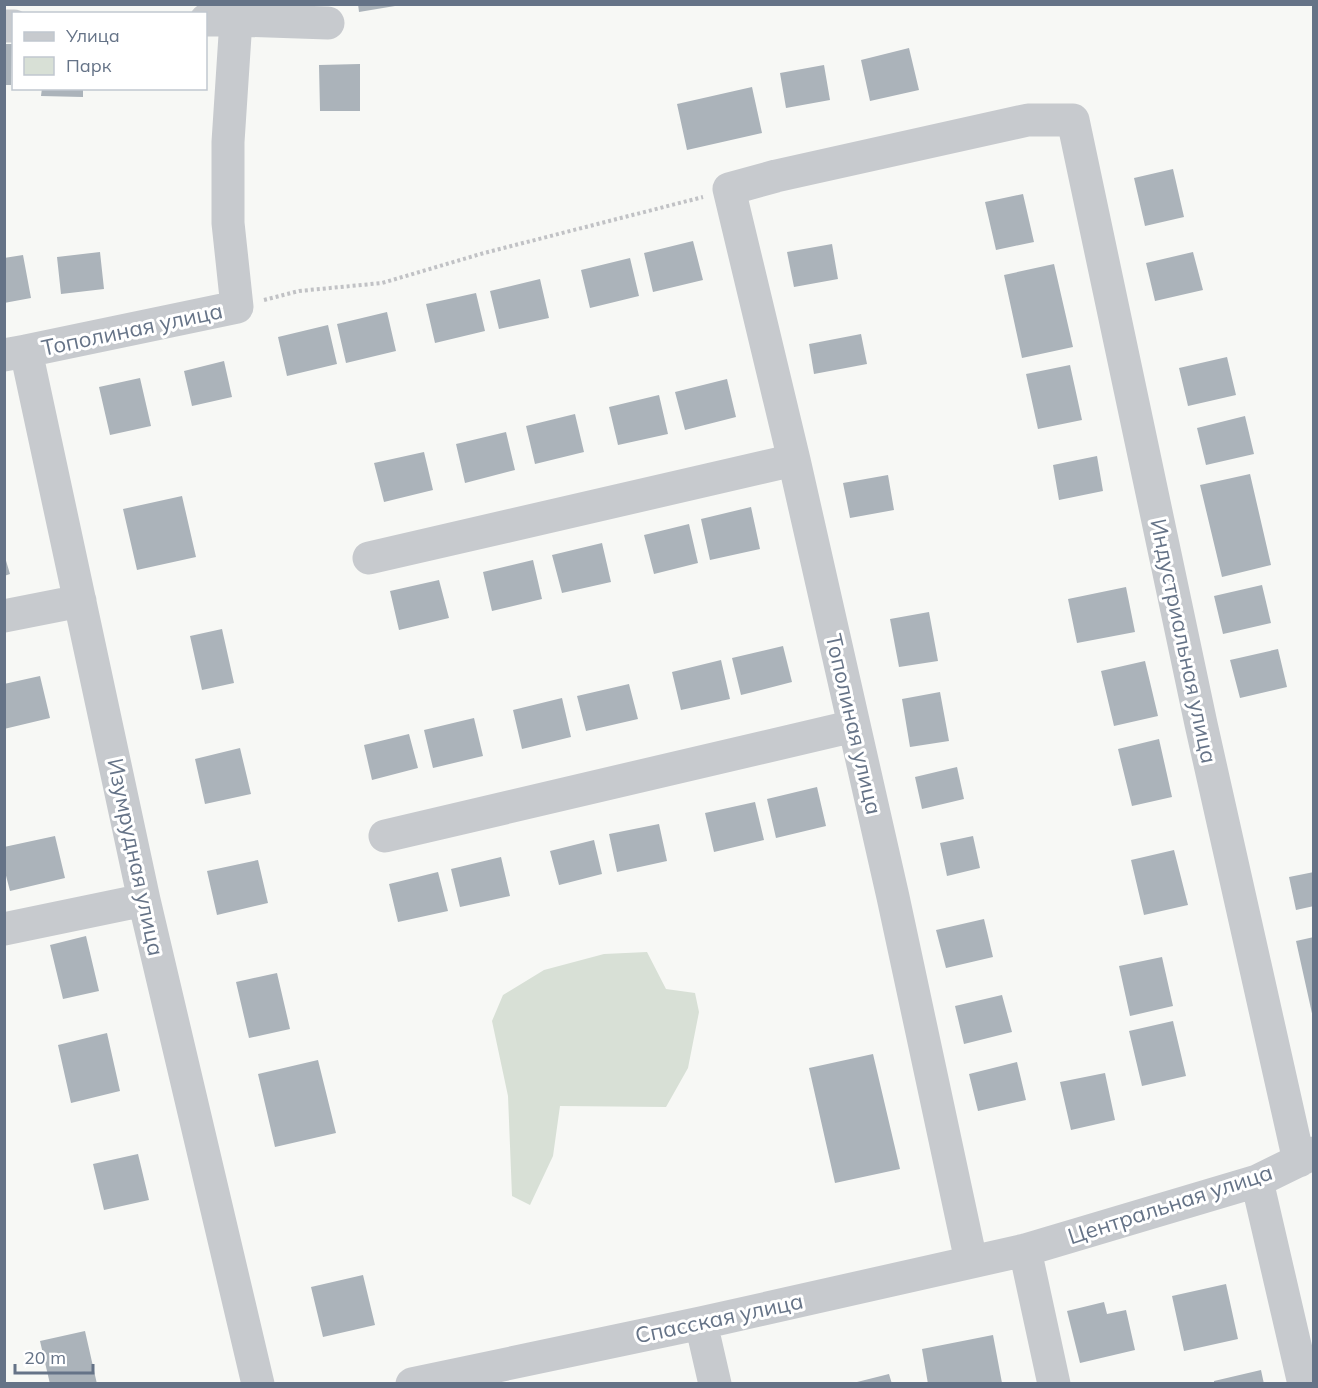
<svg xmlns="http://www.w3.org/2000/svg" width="1318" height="1388" font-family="Mulish,sans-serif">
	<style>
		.green { fill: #d8e0d6 }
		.building { fill: #abb3ba }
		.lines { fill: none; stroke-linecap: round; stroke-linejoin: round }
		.path { stroke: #c1c2c5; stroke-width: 4; stroke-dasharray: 3 3; stroke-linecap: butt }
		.minor { stroke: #c7cace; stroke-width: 33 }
		.labels { text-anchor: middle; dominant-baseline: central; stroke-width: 6; stroke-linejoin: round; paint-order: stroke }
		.street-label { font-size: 22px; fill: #657387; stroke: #fff }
	</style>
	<rect width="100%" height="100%" fill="#f7f8f5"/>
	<path class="green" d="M647 952 666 989 695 993 699 1012 688 1068 666 1107 560 1106 553 1156 530 1205 512 1196 508 1096 492 1021 503 995 544 970 604 954Z"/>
	<path class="building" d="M358 4H394L395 6 359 12Z
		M4 44H12L11 85H4Z
		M909 48 919 90 870 101 861 60Z
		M360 64V111H320L319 65Z
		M824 65 830 100 786 108 780 73Z
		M752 87 762 133 687 150 677 104Z
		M42 88H83V97L41 96Z
		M1173 169 1184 217 1145 226 1134 178Z
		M1023 194 1034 242 996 250 985 202Z
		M693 241 703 280 653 292 644 253Z
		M832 244 838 279 794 287 787 252Z
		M100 252 104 289 61 294 57 257Z
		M1193 252 1203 290 1155 301 1146 263Z
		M23 255 31 298 4 303V258Z
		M630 258 639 296 590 308 581 270Z
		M1054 264 1073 347 1022 358 1004 275Z
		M540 279 549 318 499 329 490 291Z
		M476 293 485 331 435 343 426 304Z
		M387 312 396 351 346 363 337 324Z
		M328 325 337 364 287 376 278 337Z
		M861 334 867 364 814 374 809 344Z
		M1227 357 1236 395 1188 406 1179 368Z
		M224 361 232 397 192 406 184 371Z
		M1070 365 1082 420 1038 429 1026 374Z
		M140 378 151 426 110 435 99 387Z
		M727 379 736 417 685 430 675 392Z
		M659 395 668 434 618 445 609 407Z
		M575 414 584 452 535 464 526 426Z
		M1245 416 1254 454 1206 465 1197 428Z
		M506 432 515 470 465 483 456 444Z
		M424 452 433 490 384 502 374 463Z
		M1097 456 1103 491 1059 500 1053 465Z
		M1250 474 1271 565 1222 577 1200 485Z
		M888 475 894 510 850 518 843 483Z
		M182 496 196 557 137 570 123 509Z
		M751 507 760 549 710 560 701 519Z
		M689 524 698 563 654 574 644 535Z
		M602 543 611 582 562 593 552 555Z
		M4 554 10 574 4 576Z
		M533 560 542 599 492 611 483 572Z
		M439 580 449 618 399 630 390 591Z
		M1262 585 1271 623 1223 634 1214 596Z
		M1126 587 1135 632 1077 643 1068 599Z
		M929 612 938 661 899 667 890 619Z
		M222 629 234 683 202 690 190 636Z
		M783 646 792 682 741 695 732 658Z
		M1278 649 1287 687 1240 698 1230 660Z
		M721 660 730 699 681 710 672 672Z
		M1145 661 1158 716 1114 726 1101 671Z
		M40 676 50 718 4 729V684Z
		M629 684 638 719 586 731 577 696Z
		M940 692 949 741 910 747 902 699Z
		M562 698 571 737 522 749 513 710Z
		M474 718 483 756 433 768 424 730Z
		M409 734 418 768 372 780 364 745Z
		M1159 739 1172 797 1132 806 1118 749Z
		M240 748 251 794 205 804 195 759Z
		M957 767 964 799 922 809 915 777Z
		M817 787 826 826 776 838 767 799Z
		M755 802 764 840 714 852 705 813Z
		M659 824 667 861 617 872 609 834Z
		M55 836 65 878 10 891 4 868V847Z
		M973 836 980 868 947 876 940 843Z
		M594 840 602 874 559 885 550 851Z
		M1174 850 1188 905 1144 915 1131 860Z
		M501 857 510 896 460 907 451 869Z
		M258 860 268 903 217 915 207 871Z
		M438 872 448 911 398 922 389 884Z
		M1314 872V906L1296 910 1289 877Z
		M984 919 993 957 946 968 936 930Z
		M86 936 99 991 63 999 50 945Z
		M1314 937V1017L1313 1018 1296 941Z
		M1162 957 1173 1006 1130 1016 1119 966Z
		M277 973 290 1029 249 1038 236 982Z
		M1002 995 1012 1032 964 1044 955 1006Z
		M1173 1021 1186 1076 1142 1086 1129 1031Z
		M107 1033 120 1091 71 1103 58 1045Z
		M873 1054 900 1169 835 1183 809 1068Z
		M318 1060 336 1133 275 1147 258 1074Z
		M1017 1062 1026 1100 978 1111 969 1074Z
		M1105 1073 1115 1120 1071 1130 1060 1082Z
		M138 1154 149 1200 104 1210 93 1164Z
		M363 1275 375 1325 323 1337 311 1287Z
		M1226 1284 1238 1339 1184 1351 1172 1296Z
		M1104 1302 1107 1314 1126 1310 1135 1350 1080 1363 1067 1311Z
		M85 1331 97 1384H50L40 1341Z
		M993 1335 1002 1383 928 1384 922 1349Z
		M1261 1370 1264 1384H1214V1381Z
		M889 1374 892 1384H853V1383Z"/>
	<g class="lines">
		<path class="path" d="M264 300 299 291 382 283 484 253 703 197"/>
		<path class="minor" d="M206 20H236L328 23
			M4 26H14
			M26 351 237 307 228 223V142L236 20
			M4 355 26 351 144 900 258 1384
			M369 558 794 460
			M4 616 80 601
			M385 836 854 726
			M4 929 144 900
			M1257 1181 1304 1384
			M1025 1250 1054 1384
			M971 1261 893 897 794 460 729 189 776 176 1028 120H1073L1201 724 1299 1161
			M701 1323 715 1384
			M412 1384 701 1323 1025 1250 1257 1181 1314 1153"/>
	</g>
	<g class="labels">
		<g class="street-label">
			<text transform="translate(132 329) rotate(-12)">Тополиная улица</text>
			<text transform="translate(1184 641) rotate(78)">Индустриальная улица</text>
			<text transform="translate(854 724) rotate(77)">Тополиная улица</text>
			<text transform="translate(136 857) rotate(78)">Изумрудная улица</text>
			<text transform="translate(1170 1204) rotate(-18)">Центральная улица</text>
			<text transform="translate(719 1318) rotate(-12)">Спасская улица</text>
		</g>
	</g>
	<rect width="1318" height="1388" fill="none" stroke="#657387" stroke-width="12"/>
	<rect x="12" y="12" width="195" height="78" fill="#ffffff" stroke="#c1c7cf" stroke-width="1.5"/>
	<rect x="24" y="32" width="30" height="9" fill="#c7cace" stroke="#c1c7cf" stroke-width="1.5"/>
	<text x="66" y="42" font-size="18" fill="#657387">Улица</text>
	<rect x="24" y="57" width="30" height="18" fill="#d8e0d6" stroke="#c1c7cf" stroke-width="1.5"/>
	<text x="66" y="72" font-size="18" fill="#657387">Парк</text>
	<path d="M15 1364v9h78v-9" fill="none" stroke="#657387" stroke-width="3"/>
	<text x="24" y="1364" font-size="18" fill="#657387" stroke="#ffffff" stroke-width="4.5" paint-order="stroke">20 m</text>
</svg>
